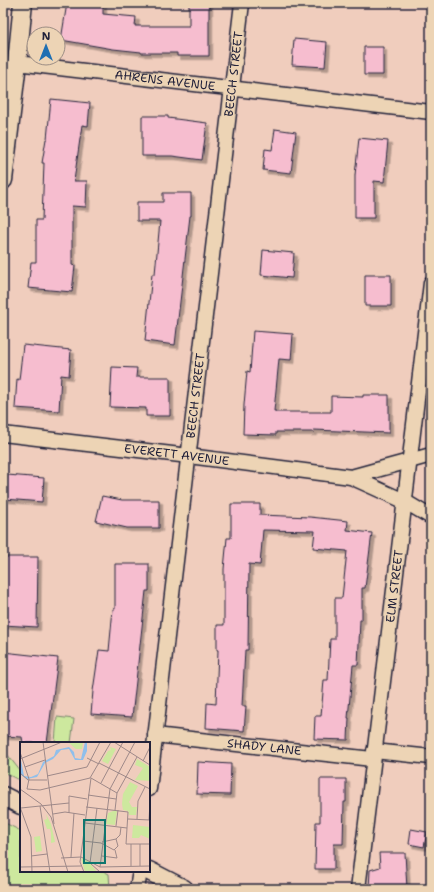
<svg xmlns="http://www.w3.org/2000/svg" width="434" height="892" font-family="'Shantell Sans',sans-serif">
	<style>
		.green { fill: #cde89e; stroke: #78856c }
		.building { fill: #f6bdcf; stroke: #22223b; filter: url(#shadow) }
		.lines { fill: none; stroke-linecap: round; stroke-linejoin: round }
		.minor-casing { stroke: #22223b; stroke-width: 17 }
		.tertiary-casing { stroke: #22223b; stroke-width: 21 }
		.minor { stroke: #edd4b5; stroke-width: 14 }
		.tertiary { stroke: #edd4b5; stroke-width: 18 }
		.labels { text-anchor: middle; dominant-baseline: central; stroke-width: 3; stroke-linejoin: round; paint-order: stroke }
		.street-label { font-size: 12px; fill: #22223b; stroke: #edd4b5 }
		.inset-road { fill: none; stroke: #9e8989; stroke-width: 1 }
		.view { fill: #0f766e; fill-opacity: 0.15; stroke: #0f766e; stroke-width: 2 }
		.inset-edge { fill: none; stroke: #22223b; stroke-width: 2 }
	</style>
	<defs>
		<filter id="shadow"><feDropShadow dx="3.5" dy="3.5" stdDeviation="0" flood-color="#0004"/></filter>
	</defs>
	<rect width="100%" height="100%" fill="#f0cdbd"/>
	<filter id="ink" filterUnits="userSpaceOnUse"><feTurbulence type="fractalNoise" baseFrequency=".025" numOctaves="2"/><feDisplacementMap in="SourceGraphic" scale="8" xChannelSelector="R" yChannelSelector="G"/><feConvolveMatrix kernelMatrix="1 2 1 2 8 2 1 2 1" color-interpolation-filters="sRGB"/></filter>
	<g filter="url(#ink)">
		<path class="green" d="M57 717 74 719 71 743H55Z
			M3 749 21 772V781L3 772Z
			M3 822 21 831V871H103L109 874 110 889H3Z"/>
		<path class="building" d="M67 3H103V14L136 17 135 26H189V3H209V56H177V53H141V52L113 49 61 40Z
			M294 39 327 42 325 67 292 65Z
			M364 47H383V75H364Z
			M51 99 90 103 88 126 82 125 74 181H87L86 207 72 206V265L75 266 72 292 28 288 31 262H36V220H42L44 163H42L46 139H47Z
			M142 116H168V118L207 123 202 160 172 156H142Z
			M275 129 296 132 291 173 263 170 265 149 272 150Z
			M359 138 388 141 384 182 374 181V218H355V175Z
			M163 193H191V216H190L175 345 145 341 152 274H155L160 221H137V202H163Z
			M263 250 294 253 292 278 261 275Z
			M365 275H391V306H365Z
			M253 331 293 334 291 360 279 359 274 411H276V412H331V396L363 397V395H389V433L314 430V432H276V435L243 434 244 405 247 371 250 372Z
			M23 345 71 350 69 376 61 375 59 411 15 408 17 379 19 380Z
			M112 367 137 368 136 377H170V416H146V408L110 407Z
			M7 475 44 478 42 502 5 499Z
			M102 496 122 500H159V528H127L96 521Z
			M231 504H260V515L310 517 348 521 347 530 372 533 365 588H362V620H360L358 665H353L348 718H349L348 740 314 739 315 716H321L324 680H328L330 639H335V598H342L347 551 313 548 315 531 263 530 260 565 249 564 248 650H245L242 706H246L244 731 206 728 207 703 216 704 218 650H217V625H224V569L227 538H231Z
			M3 557H38L37 627 3 625Z
			M115 564H149V591H146L132 717 91 714 93 691 99 650 109 651 113 609H115Z
			M3 652 58 658 47 743H23L22 737 3 736Z
			M198 762 231 764 230 795 197 794Z
			M320 779H346V802H344L343 844H334V869H315L316 822H320Z
			M411 829 427 832 424 847 409 844Z
			M379 853H405L407 889H369L370 870 380 867Z"/>
		<g class="lines">
			<g class="minor-casing">
				<g id="minor">
					<path id="s1" d="M17 63 431 112"/>
					<path id="s2" d="M3 434 189 456 351 477 404 501 431 517"/>
					<path d="M351 477 431 455"/>
					<path id="s3" d="M155 735 372 759"/>
					<path d="M374 751 431 757"/>
					<path id="s4" d="M149 789 242 3"/>
					<path d="M137 889 140 871"/>
					<path id="s5" d="M358 889 431 283"/>
				</g>
			</g>
			<g class="tertiary-casing">
				<path id="tertiary" d="M3 180 17 63 23 3
					M3 796 21 805
					M149 871 184 889"/>
			</g>
			<use href="#minor" class="minor"/>
			<use href="#tertiary" class="tertiary"/>
		</g>
	</g>
	<g class="labels">
		<g class="street-label">
			<text stroke="none"><textPath href="#s4" startOffset="720">BEECH STREET</textPath></text>
			<text stroke="none"><textPath href="#s1" startOffset="149">AHRENS AVENUE</textPath></text>
			<text stroke="none"><textPath href="#s4" startOffset="396">BEECH STREET</textPath></text>
			<text stroke="none"><textPath href="#s2" startOffset="175">EVERETT AVENUE</textPath></text>
			<text stroke="none"><textPath href="#s5" startOffset="305">ELM STREET</textPath></text>
			<text stroke="none"><textPath href="#s3" startOffset="110">SHADY LANE</textPath></text>
		</g>
	</g>
	<g transform="translate(20 742)">
		<rect width="130" height="130" fill="#f0cdbd"/>
		<path d="M63 0 62 7H56L49 1ZM90 5 96 7 88 22 82 19 88 9 91 8ZM117 17 130 25V39L115 38 123 26 115 23ZM110 40 118 44 109 60 112 65H117L116 73H109L108 69 103 68 102 62 103 52ZM93 69H97L95 83 86 82 88 71ZM26 72 31 82 35 100 31 101V91L30 87H27L24 78 27 77ZM113 83 130 85V97L121 93 119 96H112ZM20 94 22 109 16 110 14 95ZM61 116 69 120 77 130H65Z" fill="#cde89e"/>
		<path d="M65 0 67 1V9L63 18H55L49 7 41 8 33 17 25 21 17 35 7 37 1 33 0 13 4 34 11 35 18 32 23 20 34 14 36 8 49 5 54 10 55 16 61 17Z" fill="#90bfeb"/>
		<path class="inset-road" d="M23 0 34 82M94 0 130 23M0 10 9 37 7 47M67 16 79 22M0 17 42 0M123 19 130 5M79 21 130 47M5 25 25 18M0 31 8 38H27M27 34 67 25 80 0M81 41 103 0M0 47 21 62 31 75 48 130M7 47 20 48 70 36 91 0M68 53 96 57M20 64 30 130M0 65 11 95 12 130M66 65 108 70 106 102H130M1 66 49 61M77 66 70 121 80 130M95 68 97 51 117 15M49 71V54L67 57M33 72 45 70 65 73M108 77 130 78M117 77 118 59 125 45M129 78 130 60M65 81 107 86M96 84 98 68M96 97 100 93 101 85M63 99 81 101 94 108 98 104 96 97M82 100 96 97M120 102V124M11 114 27 112M82 114 97 116 95 108M51 115 54 71M41 116 61 115 80 125 130 124M111 124V102M0 125 61 124M80 125 90 47 115 0M64 130 60 120 71 36 97 51"/>
		<path class="view" d="M64 78H85V121H64Z"/>
		<rect width="130" height="130" class="inset-edge"/>
	</g>
	<rect width="434" height="892" fill="none" stroke="#edd4b5" stroke-width="16"/>
	<rect x="8" y="8" width="418" height="876" fill="none" stroke="#22223b" stroke-width="1.5" filter="url(#ink)"/>
	<g transform="translate(46 46)"><circle r="19" fill="#edd4b5" stroke="#9c8d84"/>
	<path d="M0-3L7 15L0 10L-7 15Z" fill="#1f6fb2"/>
	<text y="-6" font-size="11" font-weight="bold" text-anchor="middle" fill="#22223b">N</text>
	</g>
</svg>
